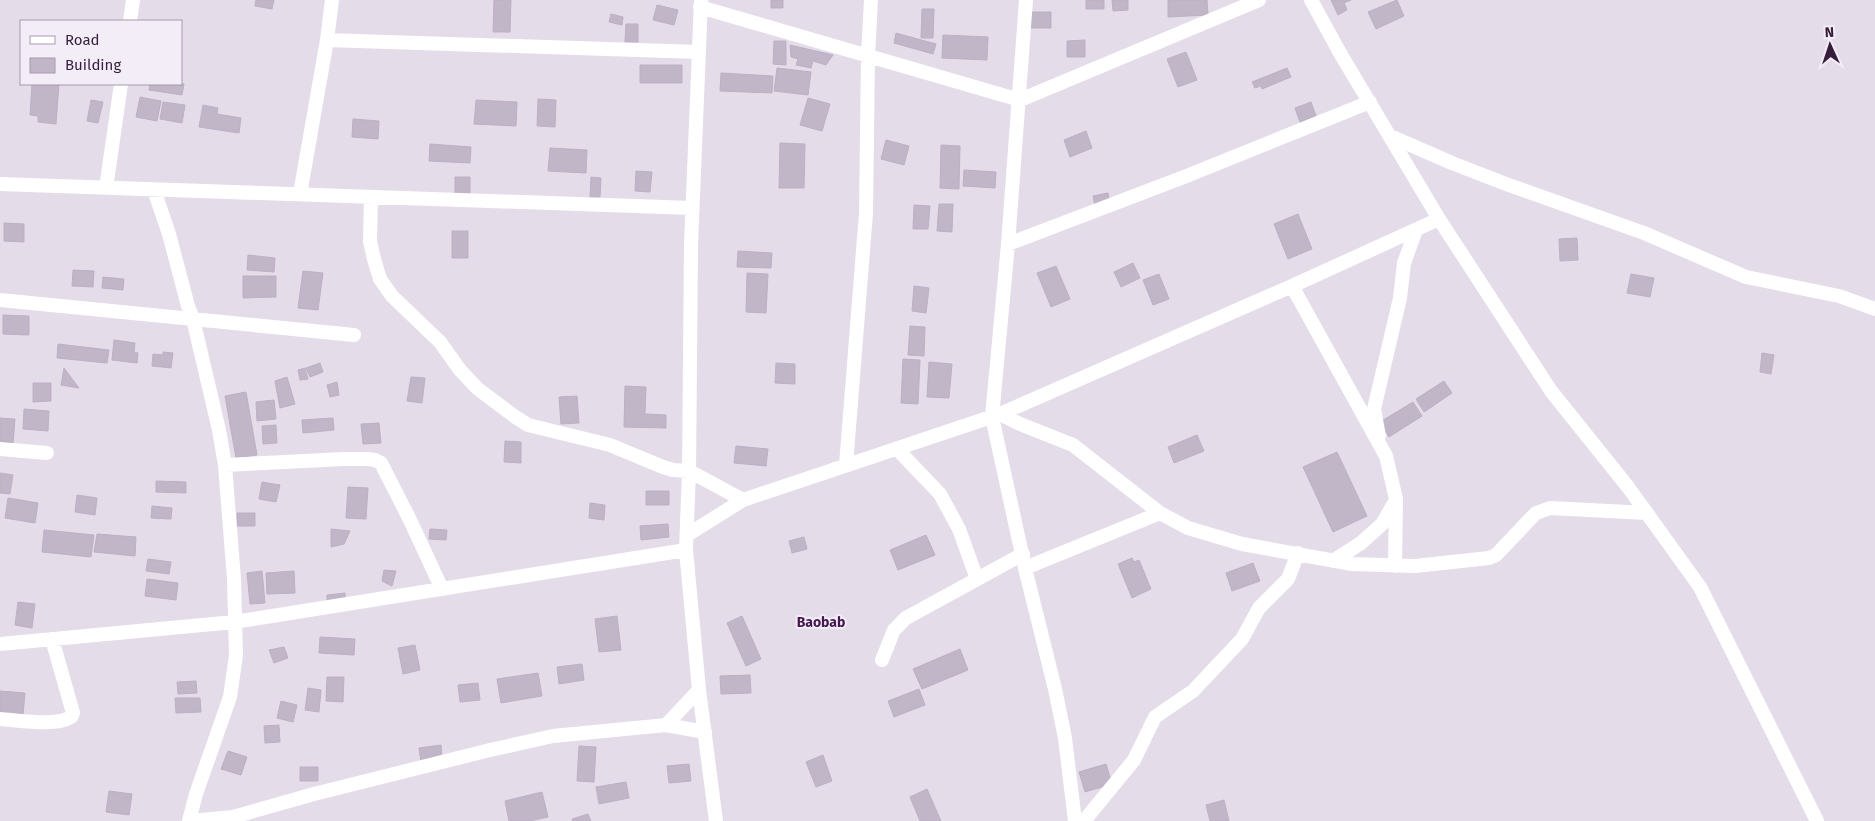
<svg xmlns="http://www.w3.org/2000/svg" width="1875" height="821" font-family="'Fira Sans',sans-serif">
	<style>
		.building { fill: #c1b5c8; stroke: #bdafc4 }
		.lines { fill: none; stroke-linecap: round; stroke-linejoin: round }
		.minor { stroke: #fff; stroke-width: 14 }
		.labels { text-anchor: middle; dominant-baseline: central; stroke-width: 4; stroke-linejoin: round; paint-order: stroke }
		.neighbourhood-label { font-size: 14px; font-weight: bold; fill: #45184e; stroke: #f3edf7 }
	</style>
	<rect width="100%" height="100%" fill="#e5dcea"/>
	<path class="building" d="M256 0H274L272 9 255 6Z
		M494 0H511L510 32H493Z
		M771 0H783V8H771Z
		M1086 0H1104V9H1086Z
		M1112 0H1128V10L1113 11Z
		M1168 0H1207L1208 15 1168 17Z
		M1331 0H1351L1344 3 1347 10 1338 15Z
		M1397 0 1404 16 1376 29 1368 12Z
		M657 5 678 10 674 25 653 20Z
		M922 9H934L933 38H921Z
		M1031 12H1051V28H1031Z
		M611 14 623 17 622 25 609 22Z
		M626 24H638V42H625Z
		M896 33 936 44 933 54 894 43Z
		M943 35 988 37 987 60 942 58Z
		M1085 40V57H1067V41Z
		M774 41H786V65L773 64Z
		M790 45 833 55 826 65 813 61 811 68 796 65 798 59 791 57Z
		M1186 52 1197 80 1178 87 1167 59Z
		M640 65H682V83H640Z
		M777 68 811 72 808 95 774 91Z
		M1287 68 1291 77 1262 89 1261 86 1255 88 1252 82Z
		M721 73 773 76 772 93 720 91Z
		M32 84H59L56 124 38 122V116L30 115Z
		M150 84H184L182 95 149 90Z
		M140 97 161 101 157 121 136 117Z
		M808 98 830 104 822 131 800 125Z
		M538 99 556 100 555 127 537 126Z
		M91 100 103 102 98 123 87 121Z
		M476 100 517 102 516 126 474 124Z
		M163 102 185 105 182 123 160 119Z
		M1311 102 1316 116 1300 122 1295 108Z
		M203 105 218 108 217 114 241 118 239 133 199 127Z
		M353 119 379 121 378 139 352 137Z
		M1086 131 1092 148 1070 157 1064 140Z
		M886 140 909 146 904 165 881 159Z
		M780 143 805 144 804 188H779Z
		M430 144 471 147 470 163 429 161Z
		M941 145 960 146 959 189 940 188Z
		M550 148 587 150 586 173 548 171Z
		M964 170 996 172 995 188 963 186Z
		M636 171 652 172 650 192 635 191Z
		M455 177H470V198H455Z
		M591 177 601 178 600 197H590Z
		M1108 193 1110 204 1095 206 1093 196Z
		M939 204H953L952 232 937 231Z
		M914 205 930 206 928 229H913Z
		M1298 214 1312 249 1288 259 1274 224Z
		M4 223 24 224V242L4 241Z
		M452 231H468V258H452Z
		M1577 238 1578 260 1560 261 1559 239Z
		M738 251 772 253 771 268 737 267Z
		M248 255 275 258 274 272 247 270Z
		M1133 263 1140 278 1121 287 1114 272Z
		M1056 266 1070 299 1051 307 1037 273Z
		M73 270 94 271 93 287 72 286Z
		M303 271 323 273 318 310 298 308Z
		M747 273 768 274 766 313 746 312Z
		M1159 274 1169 299 1153 305 1143 280Z
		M1631 274 1654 278 1650 297 1627 293Z
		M243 276H276V297L243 298Z
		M103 277 124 279 123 290 102 288Z
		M914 286 929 288 926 313 912 311Z
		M3 315 29 316V335L3 334Z
		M910 326 925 327 924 356 908 355Z
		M114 340 135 343 134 352 138 353 137 363 112 360Z
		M58 344 109 350 107 363 57 358Z
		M163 352 173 353 171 368 152 366 153 354 163 355Z
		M1762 353 1774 355 1771 374 1760 372Z
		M903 359 920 360 918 404 901 403Z
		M929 362 952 364 949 398 927 397Z
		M320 363 323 372 310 377 306 368Z
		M776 363 795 364V384L775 383Z
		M64 368 79 388 61 385Z
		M305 368 308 379 300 380 298 370Z
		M287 377 295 404 280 408 275 381Z
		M411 377 425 378 422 403 407 401Z
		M1444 381 1452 393 1424 412 1416 399Z
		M337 382 339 395 330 397 327 385Z
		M33 383H51V401L33 402Z
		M625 386 646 387 645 414 666 415V428L624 427Z
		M246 392 257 455 236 458 225 396Z
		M577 396 579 423 561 424 559 397Z
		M274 400 276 419 257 421 256 402Z
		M1413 402 1422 416 1389 437 1380 422Z
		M24 409 49 411 48 431 23 429Z
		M0 418 15 419 13 443 0 442Z
		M333 418 334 430 303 433 302 420Z
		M379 423 381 443 363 444 361 424Z
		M276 425 277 443 263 444 262 426Z
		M1197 435 1204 451 1174 463 1168 447Z
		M505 441 521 442V463L504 462Z
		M736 446 768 449 766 466 734 463Z
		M1337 452 1367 516 1333 532 1303 467Z
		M0 473 13 475 10 494 0 493Z
		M156 481 186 482V493L156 492Z
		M262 482 280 485 276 502 259 499Z
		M348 487 368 488 366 519 346 518Z
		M646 491H669V505H646Z
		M77 495 97 498 95 515 75 512Z
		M8 498 38 503 35 523 5 518Z
		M590 503 605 505 604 520 589 518Z
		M152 506 172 508 171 519 151 518Z
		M237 513H255V526H237Z
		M668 524 669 537 641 540 640 526Z
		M331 529 350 531 344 544 331 547Z
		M430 529 447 530 446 540 429 539Z
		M44 530 94 535 91 557 42 552Z
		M97 534 136 537 135 556 94 552Z
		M926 535 935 555 898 570 890 550Z
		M804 537 807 549 792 553 789 541Z
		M1132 558 1134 562 1139 560 1151 589 1132 598 1118 564Z
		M148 559 171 562 169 574 146 571Z
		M1253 563 1260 581 1232 591 1226 573Z
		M384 570 396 571 392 586 382 581Z
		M262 571 265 603 250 604 247 573Z
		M294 571 295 593 267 594 266 573Z
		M147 579 178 583 176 600 145 596Z
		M345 593V603L327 604V595Z
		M18 602 35 604 32 628 15 625Z
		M617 616 621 650 599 652 595 619Z
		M742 616 761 659 746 666 727 623Z
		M320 637 355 639 354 655 319 653Z
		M415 645 420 670 403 674 398 648Z
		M284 647 288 658 274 663 269 650Z
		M960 649 968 670 922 689 913 669Z
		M582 664 584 680 559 684 557 667Z
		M538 673 542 696 501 703 497 679Z
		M750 675 751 693 721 694 720 676Z
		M327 677H344L343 702 326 701Z
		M196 681 197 693 178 694 177 682Z
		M478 683 480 700 460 702 458 685Z
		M308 688 321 690 319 712 305 710Z
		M919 689 925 705 894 717 888 701Z
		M0 691 25 693 23 714 0 712Z
		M175 698H200L201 712 176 713Z
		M281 701 297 705 293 722 277 718Z
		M279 725 280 742 265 743 264 726Z
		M441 745 442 760 421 762 419 748Z
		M579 746 596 747 594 782 577 781Z
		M228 751 247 757 241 775 221 769Z
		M823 755 832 781 816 787 806 762Z
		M689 764 691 781 669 783 667 766Z
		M1106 764 1112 784 1085 792 1079 772Z
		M300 767H318V781H300Z
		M626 782 629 798 599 804 596 787Z
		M927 789 941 821H920L910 797Z
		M109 791 132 794 129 815 106 812Z
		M542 792 548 817 530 821H509L505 801Z
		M1224 800 1229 821H1210L1206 805Z
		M588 814 591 821H573L572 819Z"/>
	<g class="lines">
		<path class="minor" d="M701 0 691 245 689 471 686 550 699 690 716 821
			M1026 0 1008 244 992 417 1025 568 1055 689 1065 738 1075 821
			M1311 0 1340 53 1439 219 1551 391 1628 487 1700 587 1817 821
			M700 7 1020 100 1259 0
			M130 21 133 0
			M327 40 699 52
			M1390 136 1452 163 1506 184 1644 233 1746 277 1839 296 1875 309
			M0 184 692 208
			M106 188 121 84
			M154 190 169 234 188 306 193 319 219 430 225 465 234 579 236 655 230 697 196 794 189 821
			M300 194 327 40 332 0
			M371 197 370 241 374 259 380 279 392 296 440 342 460 370 478 389 514 416 528 425 610 445 663 467 673 470 689 471 743 500
			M1008 244 1184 177 1370 102
			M1292 286 1386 456 1396 499 1395 566
			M0 300 354 335
			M1000 414 1020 424 1073 445 1160 513 1188 528 1242 544 1352 564 1415 566 1489 558 1496 555 1536 513 1550 508 1647 513
			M1379 436 1374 409 1400 298 1404 263 1416 230
			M0 449 47 453
			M897 449 940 494 959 529 977 579
			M225 465 344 459H368L375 460 381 463 410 520 442 589
			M846 465 866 213 868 56 871 0
			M687 535 743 500 1000 414 1292 286 1439 219
			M1333 561 1361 543 1382 524 1396 500
			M1025 568 1160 513
			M0 644 234 622 686 550
			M882 660 894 630 906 618 1023 554
			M0 719C18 720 56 727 71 717L73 713 52 639
			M666 725 699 690
			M190 821 233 817 314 794 490 750 553 736 666 725 705 732
			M1084 821 1134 760 1155 717 1193 691 1242 639 1259 608 1288 579 1298 553"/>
	</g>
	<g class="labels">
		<g class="neighbourhood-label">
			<text x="821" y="622">Baobab</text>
		</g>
	</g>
	<rect x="20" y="20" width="162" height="65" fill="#f3edf7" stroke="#a79aac"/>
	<rect x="30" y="36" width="25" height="8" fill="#ffffff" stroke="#a79aac"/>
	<text x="65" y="45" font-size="15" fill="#351d3b">Road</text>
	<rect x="30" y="58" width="25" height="15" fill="#c1b5c8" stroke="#a79aac"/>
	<text x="65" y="70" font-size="15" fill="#351d3b">Building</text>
	<g transform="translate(1830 45) rotate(357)" stroke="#f3edf7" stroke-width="4" paint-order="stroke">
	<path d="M0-4L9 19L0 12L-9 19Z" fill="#351d3b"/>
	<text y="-8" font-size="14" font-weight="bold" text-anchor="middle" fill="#351d3b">N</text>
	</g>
</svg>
